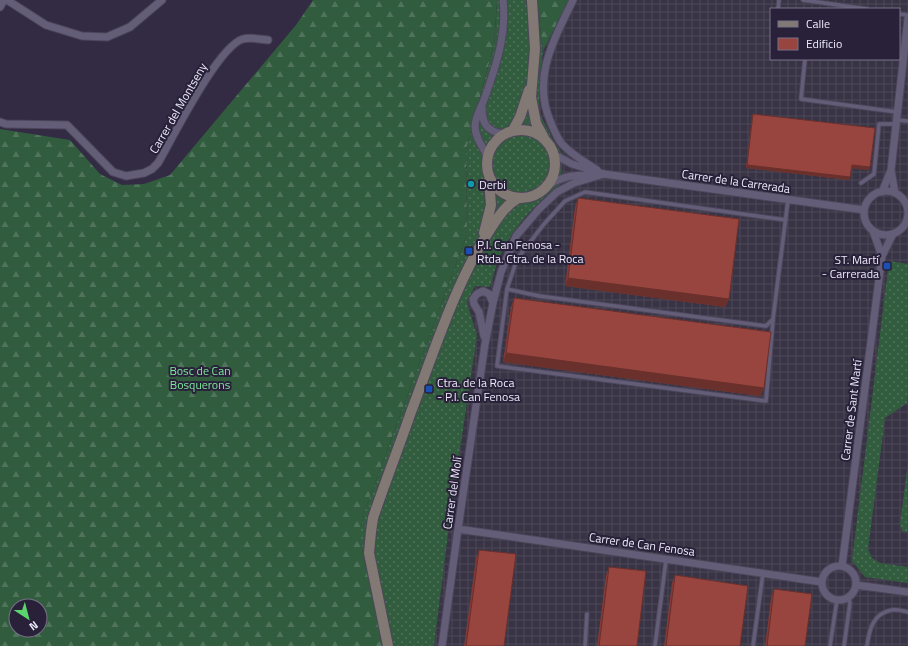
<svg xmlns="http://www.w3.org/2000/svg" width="908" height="646" font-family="'Titillium Web',sans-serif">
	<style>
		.industrial { fill: url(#industrial-grid); fill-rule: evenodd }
		.grass { fill: url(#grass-dots) }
		.forest { fill: url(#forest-firs); fill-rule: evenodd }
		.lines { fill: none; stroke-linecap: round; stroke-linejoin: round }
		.lane-casing { stroke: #4d465b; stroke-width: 5.5 }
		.street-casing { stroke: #4d465b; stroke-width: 9 }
		.secondary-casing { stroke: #4d465b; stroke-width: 12 }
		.lane { stroke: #645d78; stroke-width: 3.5 }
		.street { stroke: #645d78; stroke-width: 7 }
		.secondary { stroke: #827874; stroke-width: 10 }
		.wall { fill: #833a36 }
		.shaded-wall { fill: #6a302c }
		.building { fill: #98443f; stroke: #6a302c }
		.culture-dot { fill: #0f9aa8; stroke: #282139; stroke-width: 1.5 }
		.transit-dot { fill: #1a4fb4; stroke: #282139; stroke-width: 1.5 }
		.labels { text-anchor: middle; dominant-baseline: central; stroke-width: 4; stroke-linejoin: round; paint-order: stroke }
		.street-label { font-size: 12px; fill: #ede9f9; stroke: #282139 }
		.poi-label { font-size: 12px; fill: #ede9f9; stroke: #282139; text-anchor: start }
		.park-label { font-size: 12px; fill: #7fe99e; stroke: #282139 }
	</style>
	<defs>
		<pattern id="industrial-grid" width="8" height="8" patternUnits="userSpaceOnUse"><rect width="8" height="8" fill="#393445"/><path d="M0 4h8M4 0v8" fill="none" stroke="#4c4857"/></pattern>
		<pattern id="grass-dots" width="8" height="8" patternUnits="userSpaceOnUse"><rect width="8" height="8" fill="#325c3e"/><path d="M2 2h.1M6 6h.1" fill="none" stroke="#50735b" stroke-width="1.8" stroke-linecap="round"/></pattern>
		<pattern id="forest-firs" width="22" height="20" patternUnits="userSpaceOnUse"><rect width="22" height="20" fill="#325c3e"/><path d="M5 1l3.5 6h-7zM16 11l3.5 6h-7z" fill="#50735b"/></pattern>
	</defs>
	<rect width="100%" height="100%" fill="#322b43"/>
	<path class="industrial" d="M569 0H908V646H434L451 510 477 336 467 302 475 286 490 287 499 260 517 226 545 196 560 185 563 155 552 138 539 112V87L543 51ZM771 9H899V59H771Z"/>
	<path class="grass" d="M505 0H537L543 51 539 87V112L552 138 563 155 560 185C534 204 510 231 498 261 495 269 493 278 490 287L475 286 467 302 477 336 451 510 434 646H383L361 544V527L365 510 467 234 466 150 494 44 497 2Z
		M889 261 908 264V393L907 403 885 418 868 549 872 558 880 563 908 567V583L865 577 852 561Z
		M908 463V533L902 531 900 524Z"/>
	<path class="forest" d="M313 0H505L497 2 494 44 466 150 467 234 365 510 361 527V544L383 646H0V129L70 140 100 174 122 185 144 184 170 175 296 25ZM16 606H40V630H16Z
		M537 0H569L543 51Z"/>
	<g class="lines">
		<g class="lane-casing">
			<path id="lane" d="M803 0 867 9
				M778 9 779 0
				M899 14 908 15
				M805 59 801 99 897 112
				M897 120 908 121
				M861 183 874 174 879 124H896
				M786 220 585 192 565 201 544 224 517 259 507 289 539 296 766 326 773 319 788 200
				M507 289 497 366 766 401 773 320
				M585 646 587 614
				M655 646 666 560
				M753 646 763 573
				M830 646 837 600
				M844 646 850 603 848 598
				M867 646C869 630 873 613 892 610 897 609 903 611 908 612"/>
		</g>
		<g class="street-casing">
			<path id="street" d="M7 0 46 25 82 36 107 37 130 27 162 0
				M573 0C554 40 531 78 551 123 554 130 557 138 562 144 572 155 585 162 597 170
				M0 7 4 0
				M482 108C482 124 487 131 503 134
				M0 122 6 124 67 125 113 172 126 176 144 173 152 169 158 163C172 139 218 46 243 39 250 37 260 39 268 40
				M487 155C482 146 475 137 475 126 475 117 482 106 485 97 496 66 507 33 503 0
				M555 155 572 164 604 174 864 210
				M891 170 895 193
				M548 185C564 176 573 175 591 175
				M864 213a22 22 0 1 1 44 0a22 22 0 1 1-44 0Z
				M882 192 891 170 908 18
				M873 231 882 256
				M484 336 479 312 474 304 473 299 477 294 483 291 489 294 493 303
				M458 529 822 582
				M842 566 882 256 893 234
				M822 583a17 17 0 1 1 34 0a17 17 0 1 1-34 0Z
				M856 585 908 592
				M442 646 458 529 485 344 493 303 501 272 516 236 539 209 557 192 574 183 604 174"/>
		</g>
		<g class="secondary-casing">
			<path id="secondary" d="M532 0 535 49 531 97 536 123 544 138
				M487 164a34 34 0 1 1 68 0a34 34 0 1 1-68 0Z
				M513 130 520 117 529 90
				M484 233 491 205 489 180
				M388 646 369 553 371 532 373 518C385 482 399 447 411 412 434 352 456 281 491 228 499 216 505 206 517 199"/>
		</g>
		<use href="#lane" class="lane"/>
		<use href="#street" class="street"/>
		<use href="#secondary" class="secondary"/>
	</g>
	<path class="wall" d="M753 114 870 167 869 170 851 168 849 180 746 168 752 116Z
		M578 198 729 299 725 307 565 286 575 207Z
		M514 298 764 388 760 396 503 362 511 307Z
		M479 550 504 646H464L476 558Z
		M609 567 637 646H597L606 575Z
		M675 575 740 646H664L672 583Z
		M774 589 805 646H765L771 598Z"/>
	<path class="shaded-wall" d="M747 165 850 177 849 180 746 168Z
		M852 165 870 167 869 170 850 168Z
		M568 278 729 299 725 307 565 286Z
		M506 353 764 388 760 396 503 362Z"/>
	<path class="building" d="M753 114 875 128 870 167 852 165 850 177 747 165Z
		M578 198 739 219 729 299 568 278Z
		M514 298 771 332 764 388 506 353Z
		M479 550 516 554 504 646H466Z
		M609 567 646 571 637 646H599Z
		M675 575 748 586 740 646H666Z
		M774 589 812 594 805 646H767Z"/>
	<circle class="culture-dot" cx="471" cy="184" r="4"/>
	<g class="transit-dot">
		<rect x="465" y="247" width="8" height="8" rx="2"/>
		<rect x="883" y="262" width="8" height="8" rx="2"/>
		<rect x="425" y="385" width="8" height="8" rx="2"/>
	</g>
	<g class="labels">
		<g class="street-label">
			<text transform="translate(178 108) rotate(-60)">Carrer del Montseny</text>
			<text transform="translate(736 181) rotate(8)">Carrer de la Carrerada</text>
			<text transform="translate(851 410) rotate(-83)">Carrer de Sant Martí</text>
			<text transform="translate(452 493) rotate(-82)">Carrer del Molí</text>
			<text transform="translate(642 544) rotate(8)">Carrer de Can Fenosa</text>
		</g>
		<g class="poi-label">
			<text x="479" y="184">Derbi</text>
			<text x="477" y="244">P.I. Can Fenosa -<tspan x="477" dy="14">Rtda. Ctra. de la Roca</tspan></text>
			<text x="879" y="259" text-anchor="end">ST. Martí<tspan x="879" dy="14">- Carrerada</tspan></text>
			<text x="437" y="382">Ctra. de la Roca<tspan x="437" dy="14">- P.I. Can Fenosa</tspan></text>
		</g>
		<g class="park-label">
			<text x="200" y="370">Bosc de Can<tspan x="200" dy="14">Bosquerons</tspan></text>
		</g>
	</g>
	<rect x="770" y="8" width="130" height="52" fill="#282139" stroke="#777186"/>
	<rect x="778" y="21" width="20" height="6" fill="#827874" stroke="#777186"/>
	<text x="806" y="28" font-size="12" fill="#ede9f9">Calle</text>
	<rect x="778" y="38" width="20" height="12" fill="#98443f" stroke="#777186"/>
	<text x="806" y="48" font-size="12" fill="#ede9f9">Edificio</text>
	<g transform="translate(28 618) rotate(144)"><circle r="19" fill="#282139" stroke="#777186"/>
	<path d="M0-3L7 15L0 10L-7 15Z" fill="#5ad56e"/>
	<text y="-6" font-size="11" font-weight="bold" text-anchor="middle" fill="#ede9f9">N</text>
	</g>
</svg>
